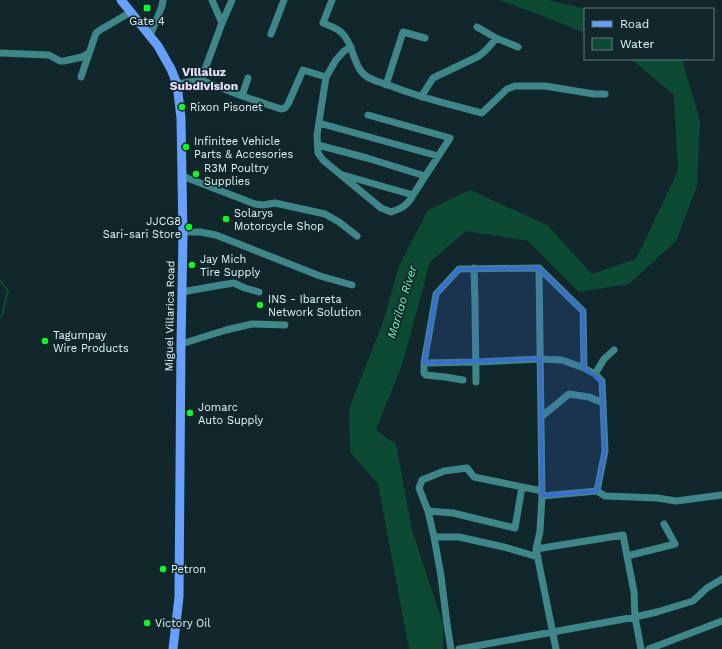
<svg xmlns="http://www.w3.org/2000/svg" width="722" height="649" font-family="'Work Sans',sans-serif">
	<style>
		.water { fill: #0d4a34 }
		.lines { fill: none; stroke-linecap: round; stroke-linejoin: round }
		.stream { stroke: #0d4a34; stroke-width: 2 }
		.minor { stroke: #3f8689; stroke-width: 7 }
		.major { stroke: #689ffb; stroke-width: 9 }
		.marked { fill: #3a68de; fill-opacity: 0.2; stroke: #3a68de; stroke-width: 3; stroke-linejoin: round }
		.poi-dot { fill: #10f827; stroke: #12272c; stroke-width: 1.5 }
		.labels { text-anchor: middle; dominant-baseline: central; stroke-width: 3.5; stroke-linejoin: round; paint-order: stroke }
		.poi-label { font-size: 11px; fill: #defafe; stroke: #12272c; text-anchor: start }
		.street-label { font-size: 11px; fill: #defafe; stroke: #12272c }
		.neighbourhood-label { font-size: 12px; font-weight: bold; fill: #ebe0fe; stroke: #12272c }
		.water-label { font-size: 12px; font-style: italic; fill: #6ffbb0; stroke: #12272c }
	</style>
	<rect width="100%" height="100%" fill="#12272c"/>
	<path class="water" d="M499 0H548L587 9H585V33L540 15Z
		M631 59H682L700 121 697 186 676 241 629 284 579 292 528 241 466 231 430 262 403 362 376 430 396 444 412 530 443 624V649H409L378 484 350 452 349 409 383 322 399 266 428 210 470 190 547 225 592 274 636 259 678 171 674 95Z"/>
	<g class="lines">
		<path class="stream" d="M0 281 8 290 2 316 0 317"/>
		<path class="minor" d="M212 0 222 23
			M332 0 323 23C330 26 337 28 342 33 354 44 353 67 366 76 373 81 383 83 391 86 421 98 452 105 482 113L507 89 515 86H545L594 94H605
			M477 27 496 38 518 47
			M271 34 284 0
			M150 36 162 6 163 0
			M351 47 344 51 336 60 326 77 317 135 318 153 323 160 381 208 391 212C402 208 407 206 413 195
			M0 53 49 55 60 61H64L82 57 89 53
			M81 77 96 33 100 30 131 12
			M201 80 222 23 232 0
			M177 84 201 80 242 96 281 109 285 108 288 104 303 70 326 77
			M386 85 403 32 425 38
			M242 96 248 78
			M421 97 433 78 479 56C486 51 491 45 496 38
			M319 123 438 156
			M318 145 367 158 425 176
			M343 175 413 195 450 138 368 115
			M182 176 255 204 263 205 275 203 325 214 339 222 357 236
			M183 232H200L216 235 320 276 352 285
			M474 268 475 303 476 382
			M539 268 542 496 540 531 536 549 556 649
			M182 292 221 285 234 283 245 288 259 292
			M181 344 226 330 252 324 285 325
			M424 363 476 362 540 359 562 360 584 368 595 374 602 381 605 451 597 491
			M595 374 604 359 614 350
			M463 380 445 377 426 375 424 373V363L436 294 459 269 539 268 583 311 584 368
			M541 417 569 394 589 397 603 403
			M542 496 597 491 605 496 657 498 676 501 722 495
			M428 511 453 513 515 528 522 487
			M434 537H459L504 547 538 557
			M536 549 623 535 634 592 635 617 641 649
			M627 556 675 544 664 524
			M451 649 447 624 441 576 434 537 428 511 419 488 422 480 444 471 467 468 474 477 542 491
			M459 649 635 617 657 612 693 601 707 588 722 579
			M649 649 722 621"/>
		<path class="major" d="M121 0 158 46 171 69 177 84 181 118 183 236 181 344 179 597 173 649"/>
	</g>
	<path class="marked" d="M539 268 583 311 584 368 602 381 605 451 597 491 542 496 540 359 424 363 436 294 459 269Z"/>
	<g class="poi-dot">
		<rect x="143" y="4" width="8" height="8" rx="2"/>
		<circle cx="182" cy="107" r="4"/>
		<circle cx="186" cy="147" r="4"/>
		<circle cx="196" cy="174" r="4"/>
		<circle cx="226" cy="219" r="4"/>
		<circle cx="189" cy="227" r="4"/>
		<circle cx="192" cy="265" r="4"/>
		<circle cx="260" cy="305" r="4"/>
		<circle cx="45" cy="341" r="4"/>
		<circle cx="190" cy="413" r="4"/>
		<circle cx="163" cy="569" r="4"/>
		<circle cx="147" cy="623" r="4"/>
	</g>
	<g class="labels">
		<g class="poi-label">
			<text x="147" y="21" text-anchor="middle">Gate 4</text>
			<text x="190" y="107">Rixon Pisonet</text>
			<text x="194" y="141">Infinitee Vehicle<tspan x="194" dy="13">Parts &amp; Accesories</tspan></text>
			<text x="204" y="168">R3M Poultry<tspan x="204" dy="13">Supplies</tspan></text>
			<text x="234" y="213">Solarys<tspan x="234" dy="13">Motorcycle Shop</tspan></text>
			<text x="181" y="221" text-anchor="end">JJCG8<tspan x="181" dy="13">Sari-sari Store</tspan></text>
			<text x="200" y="259">Jay Mich<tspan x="200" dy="13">Tire Supply</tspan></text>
			<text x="268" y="299">INS - Ibarreta<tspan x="268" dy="13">Network Solution</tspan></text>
			<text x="53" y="335">Tagumpay<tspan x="53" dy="13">Wire Products</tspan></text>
			<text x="198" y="407">Jomarc<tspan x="198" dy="13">Auto Supply</tspan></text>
			<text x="171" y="569">Petron</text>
			<text x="155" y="623">Victory Oil</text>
		</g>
		<g class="street-label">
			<text transform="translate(170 316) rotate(-89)">Miguel Villarica Road</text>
		</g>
		<g class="neighbourhood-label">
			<text x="204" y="72">Villaluz<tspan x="204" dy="14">Subdivision</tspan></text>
		</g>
		<g class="water-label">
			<text transform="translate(402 302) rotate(-73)">Marilao River</text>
		</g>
	</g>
	<rect x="584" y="8" width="130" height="52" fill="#12272c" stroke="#647b80"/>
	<rect x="592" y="21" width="20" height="6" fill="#689ffb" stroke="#647b80"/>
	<text x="620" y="28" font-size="12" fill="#defafe">Road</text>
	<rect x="592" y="38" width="20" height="12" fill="#0d4a34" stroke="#647b80"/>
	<text x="620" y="48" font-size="12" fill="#defafe">Water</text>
</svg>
